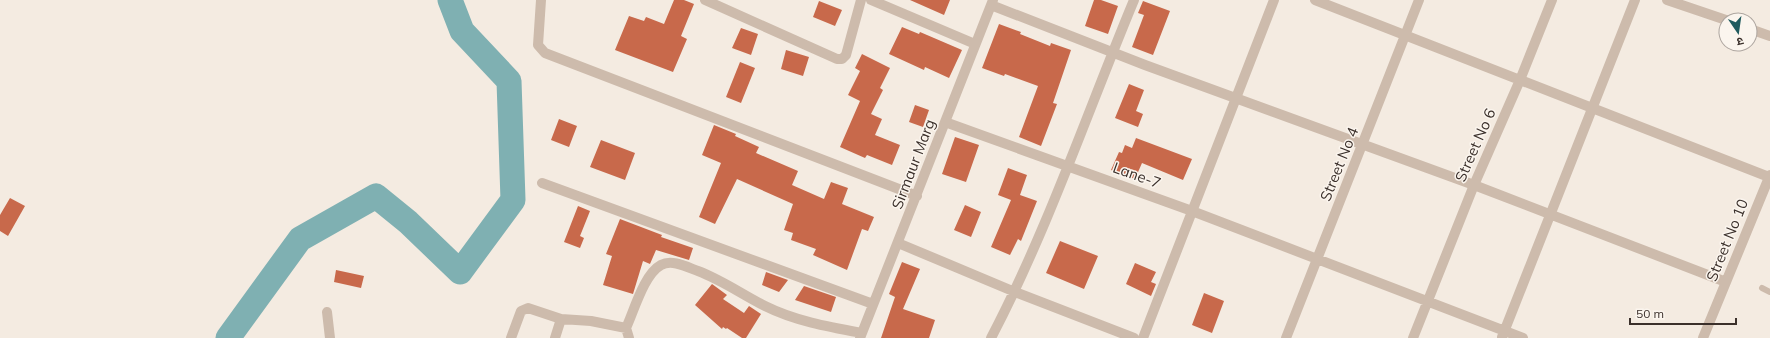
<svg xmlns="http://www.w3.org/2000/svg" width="1770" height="338" font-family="Mulish,'Noto Sans Devanagari',sans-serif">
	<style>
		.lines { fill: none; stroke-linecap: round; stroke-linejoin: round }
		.river { stroke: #7fb0b2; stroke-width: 25 }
		.building { fill: #c8694b }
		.lane { stroke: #cdbbac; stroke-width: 6 }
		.street { stroke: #cdbbac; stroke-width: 10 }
		.labels { text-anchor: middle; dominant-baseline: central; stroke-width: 3; stroke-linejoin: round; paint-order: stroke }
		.street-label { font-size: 15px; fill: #3b302b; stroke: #fbf5ee }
	</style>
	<rect width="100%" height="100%" fill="#f4ebe1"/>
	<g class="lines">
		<path class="river" d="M228 338 300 239 376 196 408 222 460 272 513 200 509 81 462 31 450 0"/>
	</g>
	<path class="building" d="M674 0H684L694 4 681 36 687 39 673 72 615 50 629 16 644 21 646 17 664 24Z
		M910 0H950L944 15Z
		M1094 0H1101L1118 6 1108 34 1085 26Z
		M819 1 842 10 835 26 813 17Z
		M1143 1 1170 11 1153 55 1132 47 1144 15 1138 13Z
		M999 24 1021 32 1020 34 1050 46 1051 43 1071 50 1053 103 1057 104 1041 146 1019 137 1038 86 1005 74 1004 76 982 68Z
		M902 27 919 34 920 32 962 50 949 78 925 67 924 70 889 54Z
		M741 28 758 34 751 55 732 48Z
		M786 50 809 57 803 76 781 69Z
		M862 54 890 68 880 88 883 90 871 114 882 119 875 135 900 145 892 165 867 155 865 158 840 147 860 101 848 95 860 71 855 68Z
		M740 62 755 68 741 103 726 97Z
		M1129 84 1144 90 1136 111 1143 114 1138 127 1115 118Z
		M915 105 929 110 923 127 909 122Z
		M559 119 577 126 569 147 551 140Z
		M714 125 736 134 735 136 759 147 756 153 798 171 792 185 824 199 831 182 848 188 842 204 874 217 868 231 862 229 847 270 813 255 816 249 791 240 793 233 784 230 793 204 737 179 715 224 699 217 721 163 702 155Z
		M955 137 979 145 966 182 942 174Z
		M1136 138 1192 159 1183 180 1142 163 1135 179 1111 170 1119 152 1122 153 1125 145 1132 148Z
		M601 140 635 153 625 180 590 167Z
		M1008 168 1027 175 1020 195 1037 201 1021 241 1018 239 1010 255 991 247 1011 200 998 195Z
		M10 198 25 206 8 236 0 231V215Z
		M965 205 981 212 971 237 954 230Z
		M578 206 590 211 580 236 584 238 580 248 564 242Z
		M620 219 662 235 661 237 693 248 689 260 656 250 650 264 643 261 633 294 603 285 612 256 606 254Z
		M1060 241 1098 256 1084 289 1046 273Z
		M902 262 920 269 903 309 935 320 929 338H881L895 297 889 294Z
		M1135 263 1156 272 1151 282 1156 284 1151 296 1126 284Z
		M336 270 364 276 361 288 334 282Z
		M766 272 788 280 779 292 762 285Z
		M712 284 727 295 723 299 744 313 749 306 761 314 746 338H742L727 328 726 329 723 327 722 329 695 305Z
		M804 286 836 297 831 312 795 300Z
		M1204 293 1224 301 1212 333 1192 325Z"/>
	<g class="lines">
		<path class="lane" d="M1762 288 1770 292"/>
		<path class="street" d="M541 0 538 45 545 53 917 196
			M705 0 837 59H842L846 55 861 0
			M871 0 975 44
			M1315 0 1769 177
			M1667 0 1726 20
			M991 5 1145 65 1474 185 1726 282
			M1750 29 1770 36
			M945 122 1192 211 1523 338
			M542 183 873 304
			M898 243 1015 292 1134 338
			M327 312 330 338
			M626 328 629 338
			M1502 337 1635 0
			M511 338 521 311 528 308 561 319
			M555 338 561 319 591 321 626 328C634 311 644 274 661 265 672 259 687 267 698 271 722 280 743 295 765 306 795 321 829 327 862 333
			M860 338 993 0
			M991 338C1048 229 1087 113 1134 0
			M1143 338 1274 0
			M1286 338 1419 0
			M1413 338 1474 185 1520 80 1552 0
			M1703 338 1770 175"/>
	</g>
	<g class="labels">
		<g class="street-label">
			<text transform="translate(1475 145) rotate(-66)">Street No 6</text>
			<text transform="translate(913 164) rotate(-69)">Sirmaur Marg</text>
			<text transform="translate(1339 164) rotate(-68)">Street No 4</text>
			<text transform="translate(1137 175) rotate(20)">Lane-7</text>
			<text transform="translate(1727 240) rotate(-68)">Street No 10</text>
		</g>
	</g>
	<g transform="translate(1738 32) rotate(167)"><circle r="19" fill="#fbf5ee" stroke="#aea6a0"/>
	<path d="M0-3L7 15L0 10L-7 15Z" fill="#1f5a5e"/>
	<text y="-6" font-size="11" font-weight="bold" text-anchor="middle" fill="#3b302b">उ</text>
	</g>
	<path d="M1630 318v6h106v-6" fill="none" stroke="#3b302b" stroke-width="2"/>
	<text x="1636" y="318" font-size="12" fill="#3b302b" stroke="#fbf5ee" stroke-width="3" paint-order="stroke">50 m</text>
</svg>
